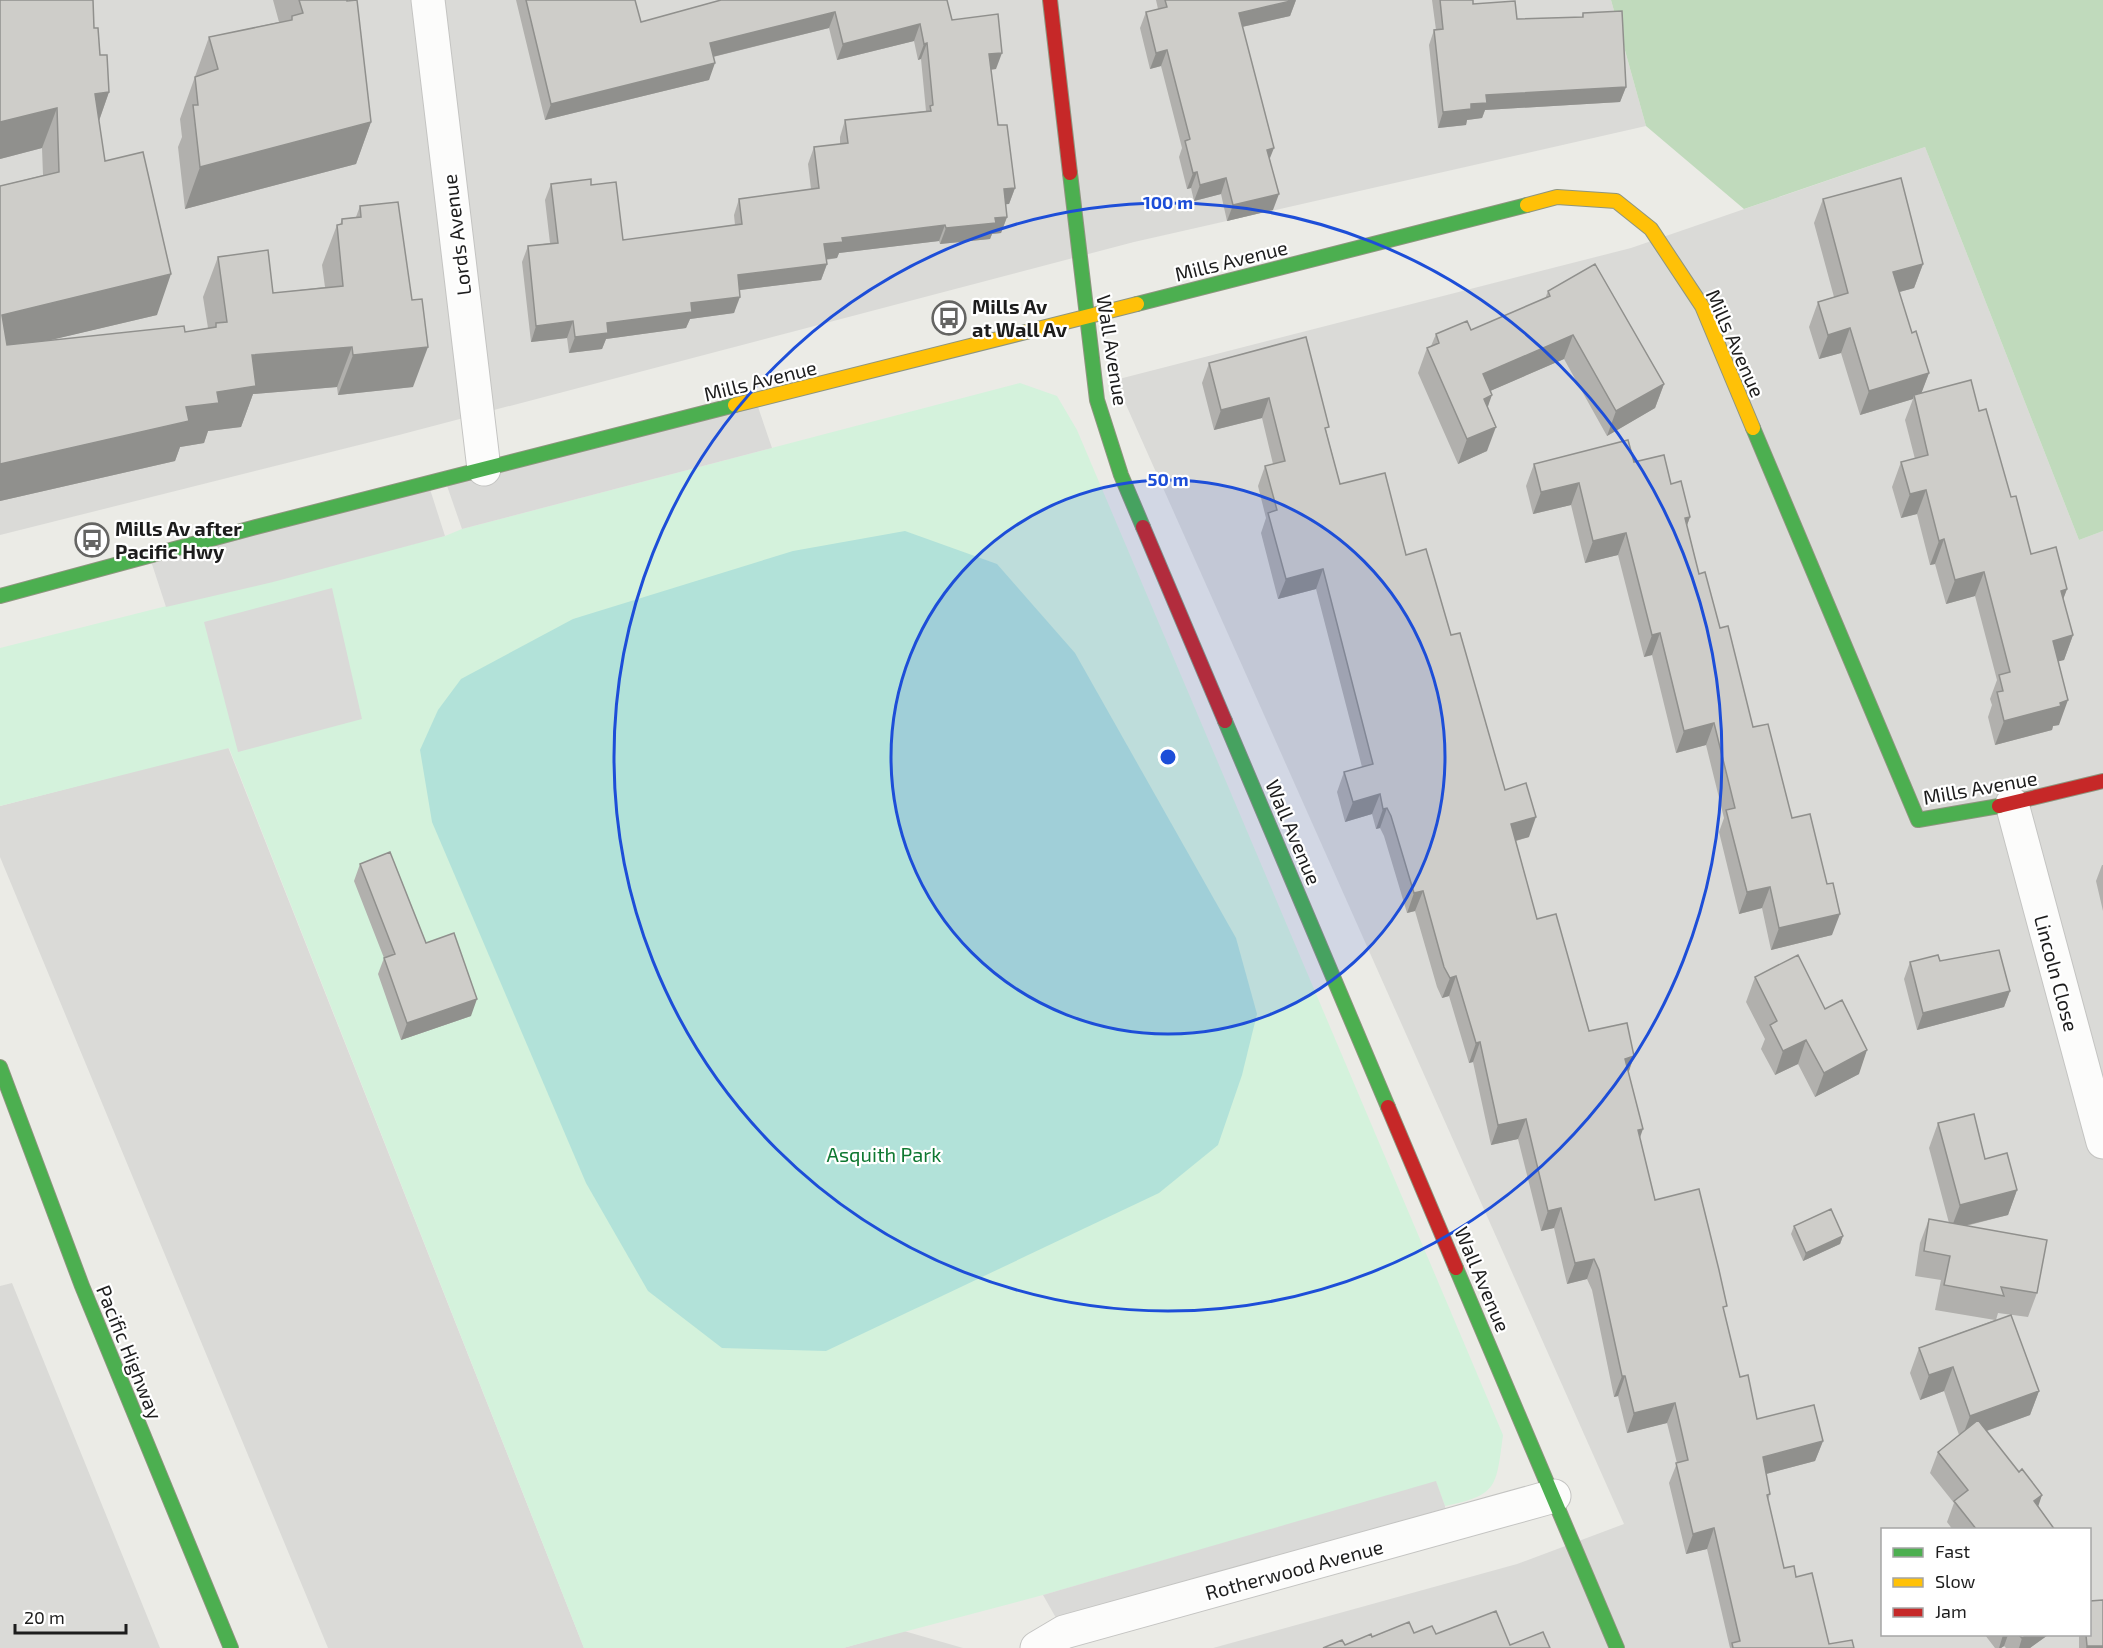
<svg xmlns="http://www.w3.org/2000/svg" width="2103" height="1648" font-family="'Exo 2',sans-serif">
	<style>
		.residential { fill: #dadad7; fill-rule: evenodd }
		.forest { fill: #c0dabc }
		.park { fill: #d4f2dc }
		.pitch { fill: #b2e2d9 }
		.parking { fill: #dadad8 }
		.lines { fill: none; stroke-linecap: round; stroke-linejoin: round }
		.street-casing { stroke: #c4c4c2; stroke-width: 35 }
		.fast-casing { stroke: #8e957f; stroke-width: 16 }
		.slow-casing { stroke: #8e957f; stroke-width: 16 }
		.jam-casing { stroke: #8e957f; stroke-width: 16 }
		.street { stroke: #fcfcfb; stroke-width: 33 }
		.fast { stroke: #4caf50; stroke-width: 14 }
		.slow { stroke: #ffc107; stroke-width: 14 }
		.jam { stroke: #c62828; stroke-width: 14 }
		.wall { fill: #b1b0ad }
		.shaded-wall { fill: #90908d }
		.building { fill: #cecdc9; stroke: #90908d; stroke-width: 1.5 }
		.ring { fill: none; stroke: #1d4ed8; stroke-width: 3 }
		.labels { text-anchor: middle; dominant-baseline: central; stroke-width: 4.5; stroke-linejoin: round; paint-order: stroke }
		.street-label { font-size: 20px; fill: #1d1d1d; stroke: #fff }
		.poi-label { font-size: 20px; font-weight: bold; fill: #1d1d1d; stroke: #fff; text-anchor: start }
		.park-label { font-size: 20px; fill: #0f7831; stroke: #fff }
		.centre { fill: #1d4ed8; stroke: #fff; stroke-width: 3 }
		.ring-label { font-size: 18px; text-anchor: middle; font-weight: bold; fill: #1d4ed8; stroke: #fff; stroke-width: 4.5; stroke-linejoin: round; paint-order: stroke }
	</style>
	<rect width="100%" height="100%" fill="#ebebe6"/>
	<path class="residential" d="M0 0H1611L1646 126 1134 242 399 435 0 535Z
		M1925 147 2079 540 2103 531V1648H1213L1517 1564 1624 1524 1115 380 1631 248ZM1882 1530H2090V1634H1882Z
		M228 747 584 1648H328L0 857V806Z
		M12 1283 160 1648H0V1286Z
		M904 1631 963 1648H843Z"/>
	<path class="forest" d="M1611 0H2103V531L2079 540 1925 147 1744 209 1646 126Z"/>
	<path class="park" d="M1020 383 1057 396 1077 430 1503 1435C1496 1487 1498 1495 1445 1506L1436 1482 1043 1595 843 1648H584L229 748 0 806V648L445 536 462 529Z"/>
	<path class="pitch" d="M905 531 997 564 1075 653 1236 938 1257 1014 1242 1075 1218 1145 1159 1193 826 1351 722 1348 648 1291 586 1183 432 822 420 750 438 710 461 679 573 619 793 551Z"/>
	<path class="parking" d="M756 401 772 448 462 529 445 480Z
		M428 483 445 536 273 582 166 607 149 555Z
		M332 588 362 719 238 752 204 622Z
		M1436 1481 1445 1506 1448 1527 1064 1632 1043 1595Z"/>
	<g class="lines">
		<g class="street-casing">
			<path id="street" d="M428 0 484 469
				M2012 804 2103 1142
				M1037 1648 1064 1632 1554 1496"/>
		</g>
		<g class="fast-casing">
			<path id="fast" d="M1070 173 1097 400 1121 475 1143 527
				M1137 304 1527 205
				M1753 428 1918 820 1999 806
				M0 596 256 527 735 405
				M1225 721 1388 1107
				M0 1067 82 1286 231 1648
				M1456 1268 1617 1648"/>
		</g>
		<g class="slow-casing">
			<path id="slow" d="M1527 205 1557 197 1616 201 1651 229 1702 306 1753 428
				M735 405 1137 304"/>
		</g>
		<g class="jam-casing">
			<path id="jam" d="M1050 0 1070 173
				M1143 527 1225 721
				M1999 806 2103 781
				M1388 1107 1456 1268"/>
		</g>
		<use href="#street" class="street"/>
		<use href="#fast" class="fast"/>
		<use href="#slow" class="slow"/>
		<use href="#jam" class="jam"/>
	</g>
	<path class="wall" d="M0 0 94 28 109 92 99 121 105 161 157 315 50 340 185 332 208 328 203 297 218 257 273 293 325 287 322 265 337 225H340L342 219 356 217 360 206 413 387 338 395 337 387 253 394 241 427 208 431 204 443 180 447 175 461 0 501V186L43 175 42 148 0 159Z
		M273 0H347L371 122 356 164 185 209 178 147 182 137 180 119 209 37 279 22Z
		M516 0H635L641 22 721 0 952 20 996 69 991 70 998 125 1015 188 1009 204H1005L1007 217 1001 233 992 234 990 239 940 244 939 241 839 253 837 258 826 260 827 264 821 280 740 290 734 313 690 319 686 328 606 339 602 349 569 353 567 338 531 342 522 262 528 246 550 243 545 200 551 184 591 185 623 240 735 225 734 215 739 199 811 189 808 164 814 147 840 144V137L845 120 926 111 921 59 918 60 914 41 837 60 829 28 713 57 709 80 545 120Z
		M1156 0H1296L1290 16 1242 27 1270 159 1273 210 1227 221 1221 194 1194 201 1191 188 1187 189 1179 157 1182 148 1161 66 1150 69 1140 28 1146 12 1158 9Z
		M1432 0H1473V4L1517 19 1582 17 1583 13 1626 87 1620 102 1485 110 1482 118 1467 120 1466 125 1438 128 1429 45 1434 30H1436Z
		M1823 199 1923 264 1914 288 1899 292 1912 333 1929 373 1921 393 1979 411 2031 554 2067 589 2063 599 2073 635 2064 660 2058 661 2059 725 2053 726 2052 730 1995 745 1988 717 1992 705 1990 699 1997 680 1975 596 1946 604 1935 564 1930 565 1917 514 1901 518 1892 487 1901 462 1915 459 1905 420 1913 399 1860 415 1841 353 1819 359 1809 327 1818 302 1834 297 1814 223Z
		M1548 291 1664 384 1655 408 1607 436 1564 359 1490 391 1488 407 1487 451 1458 464 1418 373 1427 348 1431 346 1436 334 1471 330 1545 299Z
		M1306 337 1327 434 1340 484 1406 555 1451 635 1505 790 1529 837 1516 841 1537 919 1589 1031 1634 1056 1628 1073 1640 1139 1655 1200 1724 1313 1740 1377 1757 1419 1823 1441 1815 1461 1766 1474 1770 1494 1768 1500 1784 1568 1796 1577 1829 1644 1854 1648H1730L1707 1549 1686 1554 1669 1483 1677 1463 1667 1423 1627 1433 1618 1396 1614 1397 1592 1290 1587 1279 1567 1284 1554 1228 1541 1231 1518 1139 1491 1145 1473 1062 1469 1063 1449 996 1442 998 1437 987 1415 911 1407 913 1384 836 1380 828 1376 829 1372 814 1345 822 1337 792 1344 772 1362 767 1316 589 1278 599 1261 533 1266 518 1258 486 1265 466 1273 464 1262 418 1214 430 1202 383 1209 363Z
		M1634 462 1671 484 1690 517 1687 525 1699 574 1720 628 1753 727 1792 818 1832 935 1771 950 1762 908 1739 914 1719 832 1724 818 1706 745 1676 753 1652 655 1644 657 1618 555 1585 563 1571 505 1533 514 1526 486 1534 464Z
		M360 864 471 1016 401 1040 378 974 384 958 354 881Z
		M2102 865H2103V911L2096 881Z
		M1940 961 2010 991 2004 1007 1917 1030 1904 979 1910 962Z
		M1755 977 1859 1074 1815 1097 1798 1064 1775 1075 1761 1049 1765 1039 1746 1002Z
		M1938 1123 1985 1159 2017 1190 2008 1215 1966 1226 2037 1293 2028 1317 1998 1313 1996 1320 2039 1391 2030 1415 1987 1431 2038 1506 2055 1530H1953L1947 1522 1954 1503 1930 1473 1938 1452 1959 1435 1944 1391 1920 1400 1910 1373 1919 1348 1995 1320 1935 1310 1941 1280 1915 1276 1920 1243 1929 1219 1949 1223 1929 1148Z
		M1794 1226 1843 1236 1840 1244 1803 1261 1791 1234Z
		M1985 1635H2048L2030 1648H2006L2004 1646 2001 1648H1995Z
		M2079 1635H2090L2103 1648H2079Z"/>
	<path class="shaded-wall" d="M1296 0 1290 16 1233 29 1239 13Z
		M835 12 829 28 704 59 710 43Z
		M920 24 914 41 837 60 843 44Z
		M927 43 921 59 918 60 924 44Z
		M1167 50 1161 66 1150 69 1156 53Z
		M1002 53 996 69 983 70 989 54Z
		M715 63 709 80 545 120 551 104Z
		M1626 87 1620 102 1485 110 1482 118 1467 120 1466 125 1438 128 1443 112 1471 104 1486 95Z
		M109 92 95 132V94Z
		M57 108 42 148 0 159V122Z
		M371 122 356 164 185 209 200 167Z
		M1274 148 1268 163 1267 150Z
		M1197 172 1191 188 1187 189 1193 173Z
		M1226 178 1221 194 1194 201 1200 185Z
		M1015 188 1009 204 998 205 1004 189Z
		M1279 194 1273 210 1227 221 1233 205Z
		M1007 217 1001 233 992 234 990 239 940 244 946 228 995 218Z
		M945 225 939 241 839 253 837 258 819 260 824 244 842 238Z
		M827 264 821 280 732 291 738 275Z
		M1923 264 1914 288 1885 296 1893 272Z
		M171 274 157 315 0 352 2 315Z
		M740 297 734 313 690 319 686 328 606 339 602 349 569 353 575 337 607 323 691 303Z
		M573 321 567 338 531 342 536 326Z
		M1850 328 1841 353 1819 359 1828 335Z
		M1573 335 1564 359 1474 398 1483 374Z
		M352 347 337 387 253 394 241 427 208 431 204 443 180 447 175 461 0 501V464L186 407 217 392 252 355Z
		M428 347 413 387 338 395 353 355Z
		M1929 373 1920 397 1914 395 1913 399 1860 415 1869 391Z
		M1664 384 1655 408 1607 436 1616 411Z
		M1492 395 1483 420 1484 399Z
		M1269 398 1262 418 1214 430 1221 410Z
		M1496 427 1487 451 1458 464 1467 439Z
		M1579 483 1571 505 1533 514 1541 492Z
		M1926 490 1917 514 1901 518 1910 494Z
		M1690 517 1682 539 1685 518Z
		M1626 533 1618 555 1585 563 1593 541Z
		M1944 539 1935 564 1930 565 1939 541Z
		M1323 569 1316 589 1278 599 1286 579Z
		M1984 572 1975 596 1946 604 1955 580Z
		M2067 589 2058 613 2061 591Z
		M1660 633 1652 655 1644 657 1652 635Z
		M2073 635 2064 660 2044 665 2053 641Z
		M2068 700 2059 725 2053 726 2052 730 1995 745 2004 721Z
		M1714 723 1706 745 1676 753 1684 731Z
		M1380 794 1372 814 1345 822 1353 802Z
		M1387 808 1380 828 1376 829 1383 809Z
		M1536 817 1529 837 1504 844 1511 824Z
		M1770 887 1762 908 1739 914 1747 892Z
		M1423 891 1415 911 1407 913 1414 893Z
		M1840 914 1832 935 1771 950 1779 928Z
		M1456 976 1449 996 1442 998 1450 978Z
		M2010 991 2004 1007 1917 1030 1923 1013Z
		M477 999 471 1016 401 1040 407 1023Z
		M1806 1040 1798 1064 1775 1075 1783 1051Z
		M1480 1042 1473 1062 1469 1063 1476 1043Z
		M1867 1050 1859 1074 1815 1097 1824 1073Z
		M1634 1056 1627 1077 1625 1059Z
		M1526 1119 1518 1139 1491 1145 1498 1125Z
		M1643 1129 1636 1149 1638 1130Z
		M2017 1190 2008 1215 1951 1229 1960 1205Z
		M1561 1208 1554 1228 1541 1231 1548 1211Z
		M1843 1236 1840 1244 1803 1261 1806 1253Z
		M1594 1259 1587 1279 1567 1284 1575 1263Z
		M1953 1367 1944 1391 1920 1400 1929 1375Z
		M1622 1376H1625L1618 1396 1614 1397Z
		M2039 1391 2030 1415 1961 1440 1970 1416Z
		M1675 1403 1667 1423 1627 1433 1634 1413Z
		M1823 1441 1815 1461 1755 1477 1763 1457Z
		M2042 1495 2035 1516 2034 1501Z
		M1714 1528 1707 1549 1686 1554 1693 1534Z
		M2003 1635H2008L2004 1646 2001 1648H1999Z
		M2028 1635H2048L2030 1648H2019L2022 1638Z
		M2087 1646H2103V1648H2086Z"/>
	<path class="building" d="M0 0H93L94 28H98L100 55H107L109 92 95 94 105 161 143 152 171 274 2 315 7 345 184 326 185 332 216 327V323L227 322 218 257 268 250 273 293 343 286 337 225 342 224V219L361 217 360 206 398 202 412 300 422 299 428 347 353 355 352 347 252 355 256 386 217 392 219 403 186 407 189 421 0 464V186L59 172 57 108 0 122Z
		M299 0H347V1L357 0 371 122 200 167 193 105H198L195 77 218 69 209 37 292 20V16L303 13Z
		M526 0H635L641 22 721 0H947L952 20 998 14 1002 53 989 54 998 125H1007L1015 188 1004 189 1007 217 995 218 996 223 946 228 945 225 842 238 843 242 824 244 827 264 738 275 740 297 691 303 692 312 607 323 608 333 575 337 573 321 536 326 528 246 558 243 551 184 591 179V185L616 182 623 240 742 224 739 199 819 188 814 147 848 143 845 120 931 111 930 106 933 105 927 43 924 44 920 24 843 44 835 12 710 43 715 63 551 104Z
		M1165 0H1295L1239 13 1274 148 1267 150 1279 194 1233 205 1226 178 1200 185 1197 172 1193 173 1185 141 1190 139 1167 50 1156 53 1146 12 1167 7Z
		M1440 0H1473V4L1515 1 1517 19 1583 17V13L1622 11 1626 87 1486 95 1487 103 1471 104V109L1443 112 1434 30 1443 29Z
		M1901 178 1923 264 1893 272 1912 333 1916 331 1929 373 1869 391 1850 328 1828 335 1818 302 1848 293 1823 199Z
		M1595 264 1664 384 1616 411 1573 335 1483 374 1492 395 1484 399 1496 427 1467 439 1427 348 1439 343 1436 334 1467 321 1471 330 1550 296 1548 291Z
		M1306 337 1329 427 1325 428 1340 484 1385 473 1406 555 1426 549 1451 635 1460 633 1505 790 1526 783 1536 817 1511 824 1537 919 1556 914 1589 1031 1627 1023 1634 1056 1625 1059 1643 1129 1638 1130 1655 1200 1699 1189 1719 1270 1727 1306 1723 1307 1740 1377 1748 1375 1757 1419 1814 1405 1823 1441 1763 1457 1770 1494 1767 1495 1784 1568 1794 1566 1796 1577 1812 1573 1829 1644 1852 1640 1854 1648H1733L1732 1643 1740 1641 1714 1528 1693 1534 1676 1463 1688 1460 1675 1403 1634 1413 1625 1376H1622L1599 1270 1594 1259 1575 1263 1561 1208 1548 1211 1526 1119 1498 1125 1480 1042 1476 1043 1456 976 1450 978 1444 967 1423 891 1414 893 1391 816 1387 808 1383 809 1380 794 1353 802 1344 772 1373 764 1323 569 1286 579 1268 513 1277 510 1265 466 1285 461 1269 398 1221 410 1209 363Z
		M1971 380 1979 411 1986 409 2011 497 2016 496 2031 554 2056 547 2067 589 2061 591 2073 635 2053 641 2068 700 2060 703 2061 706 2004 721 1997 692 2003 691 1999 675 2010 672 1984 572 1955 580 1944 539 1939 541 1926 490 1910 494 1901 462 1928 455 1914 395Z
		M1628 440 1634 462 1664 455 1671 484 1681 481 1690 517 1685 518 1699 574 1705 572 1720 628 1728 626 1753 727 1768 724 1792 818 1810 814 1827 884 1833 883 1840 914 1779 928 1770 887 1747 892 1726 810 1735 808 1714 723 1684 731 1660 633 1652 635 1626 533 1593 541 1579 483 1541 492 1534 464Z
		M390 852 426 943 454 933 477 999 407 1023 384 958 395 954 360 864Z
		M1999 950 2010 991 1923 1013 1910 962 1938 955 1940 961Z
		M1798 955 1825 1009 1842 1000 1867 1050 1824 1073 1806 1040 1783 1051 1770 1025 1777 1021 1755 977Z
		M1974 1114 1985 1159 2007 1153 2017 1190 1960 1205 1938 1123Z
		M1831 1209 1843 1236 1806 1253 1794 1226Z
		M1929 1219 2047 1240 2037 1293 2001 1287 2004 1296 1944 1285 1950 1256 1924 1251Z
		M2011 1315 2039 1391 1970 1416 1953 1367 1929 1375 1919 1348Z
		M1978 1420 2019 1472 2022 1469 2042 1495 2034 1501 2055 1530H1977L1954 1501 1968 1490 1938 1452Z
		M2103 1600V1646H2087L2086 1635H2090V1601Z
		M1496 1611 1510 1645 1543 1632 1550 1648H1323L1342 1640 1345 1645 1371 1634 1372 1637 1409 1622 1414 1633 1432 1626 1436 1634Z
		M2019 1635H2028L2022 1638Z"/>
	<circle cx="1168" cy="757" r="277" fill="#1d4ed8" fill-opacity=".12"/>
	<g class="ring">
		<circle cx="1168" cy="757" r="277"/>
		<circle cx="1168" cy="757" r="554"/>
	</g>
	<defs>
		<g id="bus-ring" transform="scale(1.725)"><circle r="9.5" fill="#fff" stroke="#656563" stroke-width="1.5"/><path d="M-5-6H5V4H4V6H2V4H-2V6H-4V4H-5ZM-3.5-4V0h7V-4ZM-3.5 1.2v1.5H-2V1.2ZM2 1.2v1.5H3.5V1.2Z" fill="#656563"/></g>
	</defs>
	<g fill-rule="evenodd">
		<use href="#bus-ring" x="949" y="318"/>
		<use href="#bus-ring" x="92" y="540"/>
	</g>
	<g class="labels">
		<g class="street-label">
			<text transform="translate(456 235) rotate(-97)">Lords Avenue</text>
			<text transform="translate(1231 260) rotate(-14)">Mills Avenue</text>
			<text transform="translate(1736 343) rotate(66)">Mills Avenue</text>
			<text transform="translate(1113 350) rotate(81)">Wall Avenue</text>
			<text transform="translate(760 380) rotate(-14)">Mills Avenue</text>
			<text transform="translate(1980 787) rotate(-10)">Mills Avenue</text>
			<text transform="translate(1294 832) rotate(67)">Wall Avenue</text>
			<text transform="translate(2057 973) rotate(75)">Lincoln Close</text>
			<text transform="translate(1483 1279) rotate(67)">Wall Avenue</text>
			<text transform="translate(130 1352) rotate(68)">Pacific Highway</text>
			<text transform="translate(1294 1569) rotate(-15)">Rotherwood Avenue</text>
		</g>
		<g class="poi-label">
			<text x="972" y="306">Mills Av<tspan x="972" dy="23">at Wall Av</tspan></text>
			<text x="115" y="528">Mills Av after<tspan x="115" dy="23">Pacific Hwy</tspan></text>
		</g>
		<g class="park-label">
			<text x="884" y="1154">Asquith Park</text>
		</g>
	</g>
	<circle cx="1168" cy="757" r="9" class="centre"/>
	<g class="ring-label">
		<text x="1168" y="209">100 m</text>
		<text x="1168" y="486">50 m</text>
	</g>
	<rect x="1881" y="1528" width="210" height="108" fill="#ffffff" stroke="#a5a5a5" stroke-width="1.5"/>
	<rect x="1893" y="1548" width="30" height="9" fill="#4caf50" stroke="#a5a5a5" stroke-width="1.5"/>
	<text x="1935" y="1558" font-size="18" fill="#1d1d1d">Fast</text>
	<rect x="1893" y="1578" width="30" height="9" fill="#ffc107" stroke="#a5a5a5" stroke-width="1.5"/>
	<text x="1935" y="1588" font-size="18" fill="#1d1d1d">Slow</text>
	<rect x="1893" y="1608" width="30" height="9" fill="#c62828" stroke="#a5a5a5" stroke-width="1.5"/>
	<text x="1935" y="1618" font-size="18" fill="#1d1d1d">Jam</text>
	<path d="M15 1624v9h111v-9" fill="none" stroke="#1d1d1d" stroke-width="3"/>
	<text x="24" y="1624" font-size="18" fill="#1d1d1d" stroke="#ffffff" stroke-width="4.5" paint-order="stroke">20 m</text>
</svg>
